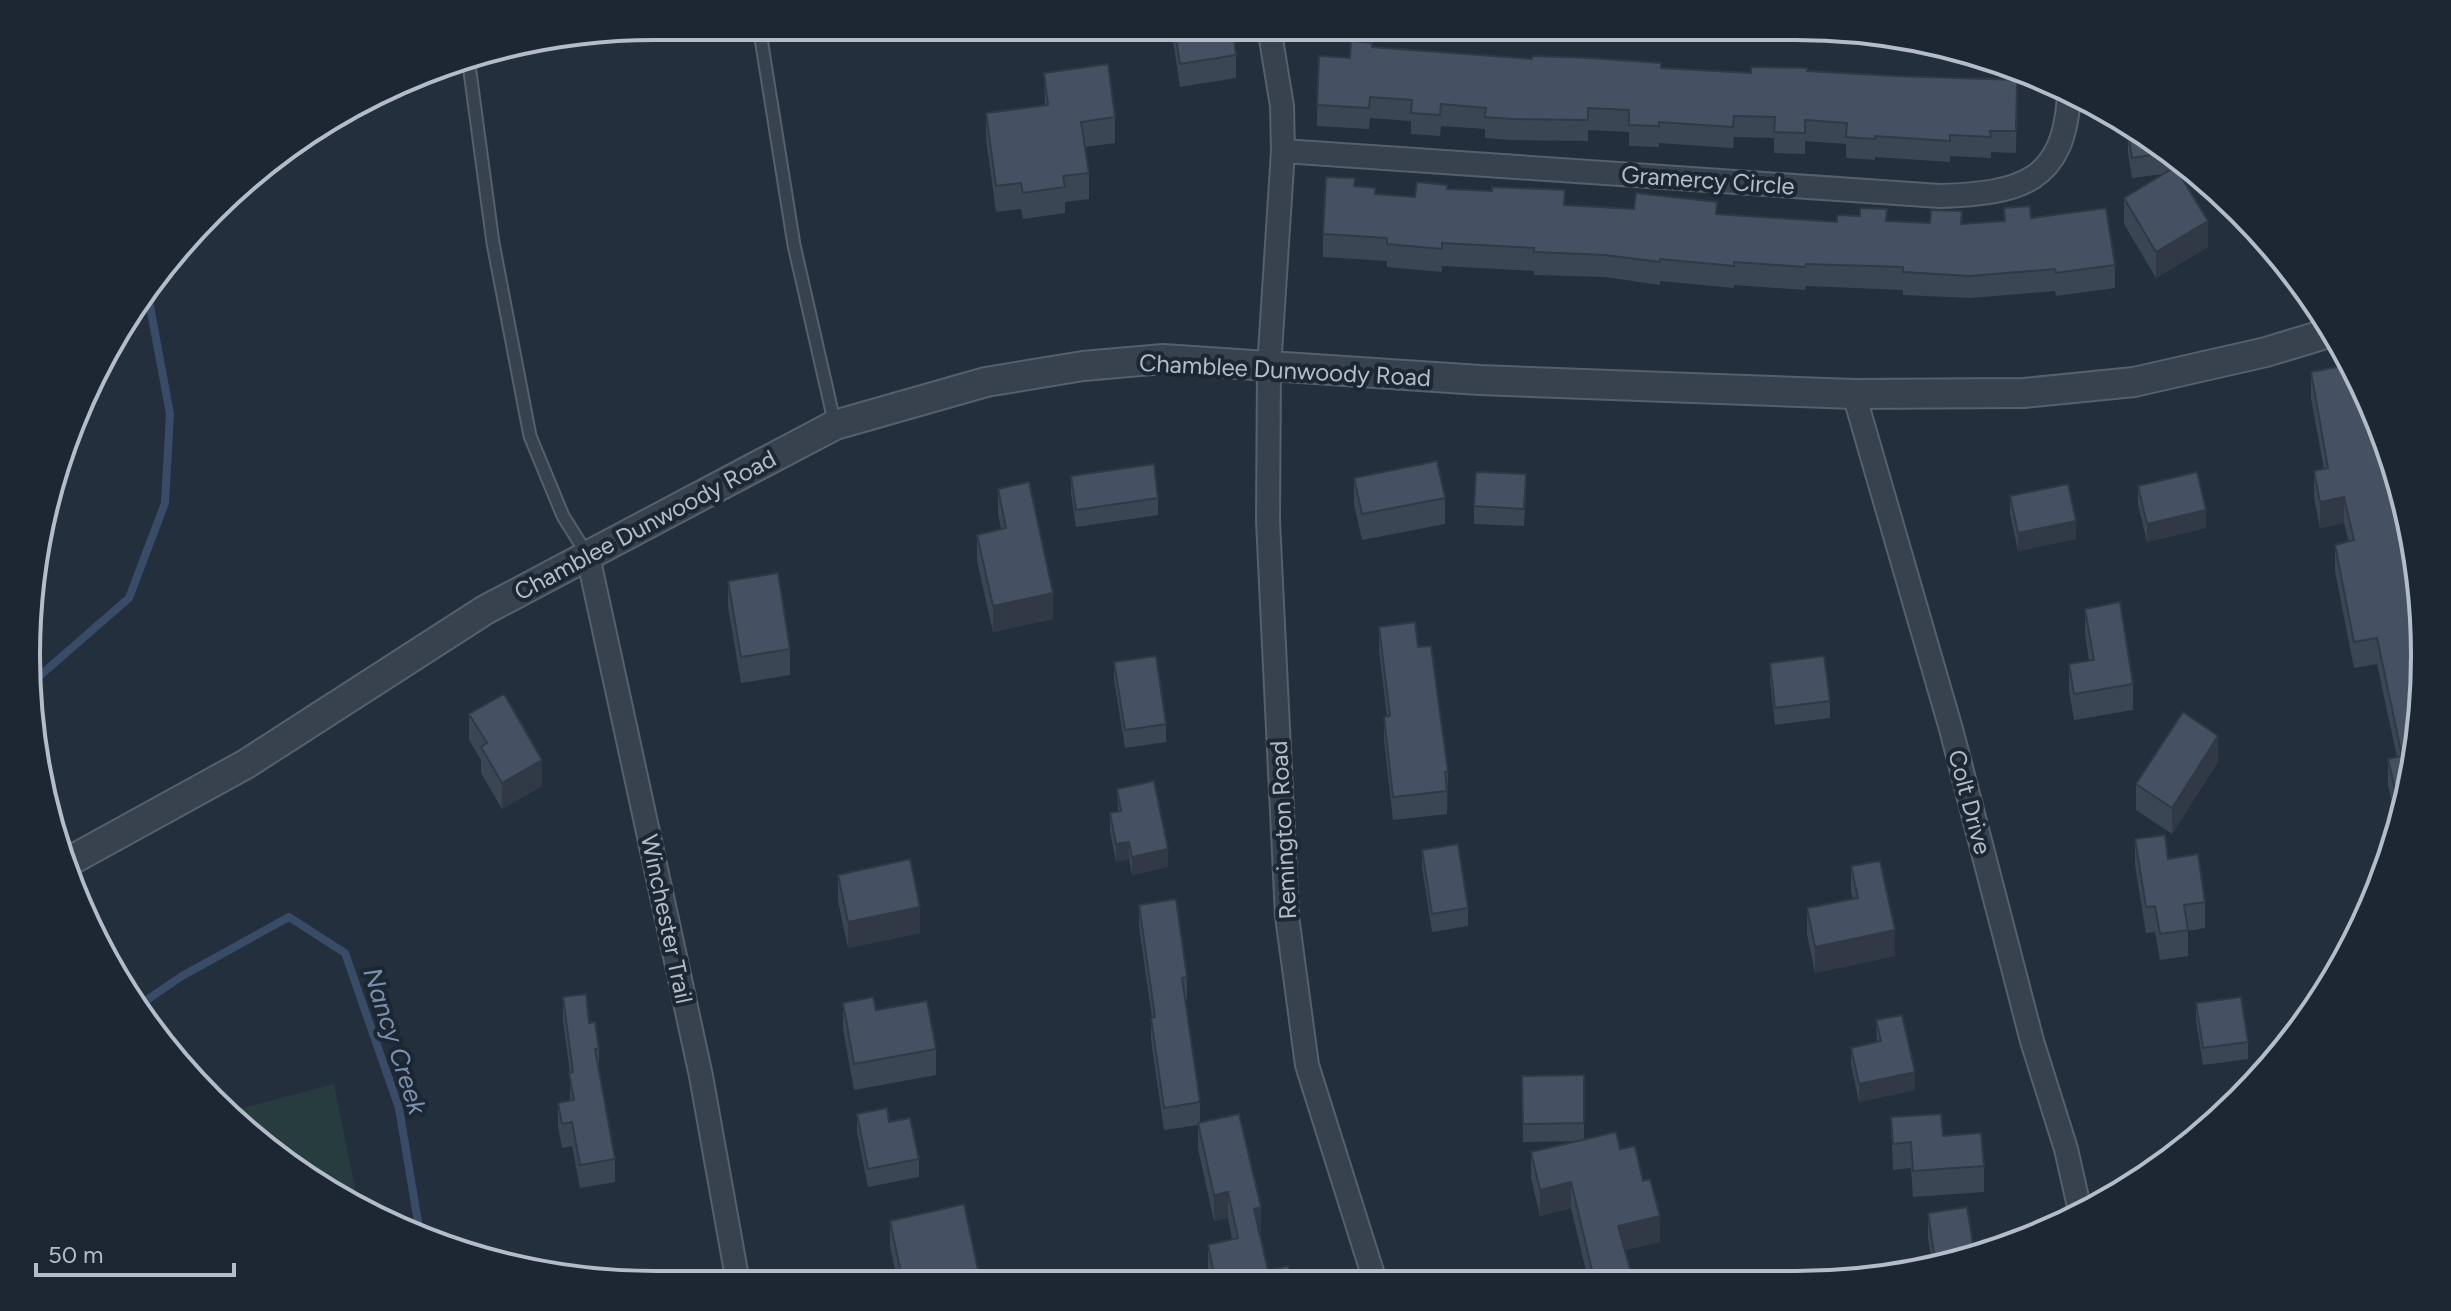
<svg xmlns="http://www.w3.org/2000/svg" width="2451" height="1311" font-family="Figtree,sans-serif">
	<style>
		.green { fill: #263c3f }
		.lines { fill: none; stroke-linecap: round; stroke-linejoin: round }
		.stream { stroke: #394c67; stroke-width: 8 }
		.service-casing { stroke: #565f6c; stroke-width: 15 }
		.minor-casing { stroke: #565f6c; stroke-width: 26 }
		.tertiary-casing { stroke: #565f6c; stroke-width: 32 }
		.service { stroke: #38414e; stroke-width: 11 }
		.minor { stroke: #38414e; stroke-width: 22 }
		.tertiary { stroke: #38414e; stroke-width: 28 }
		.wall { fill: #3b4654 }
		.shaded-wall { fill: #303945 }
		.building { fill: #455162; stroke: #303945; stroke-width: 2 }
		.labels { text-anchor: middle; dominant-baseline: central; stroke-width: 8; stroke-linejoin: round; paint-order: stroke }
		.street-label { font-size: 24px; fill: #b4bcc9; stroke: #1d2633 }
		.water-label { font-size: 26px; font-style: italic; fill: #7c92b1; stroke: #1d2633 }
		.rim { fill: none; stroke: #b4bcc9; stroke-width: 4 }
	</style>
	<rect width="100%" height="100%" fill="#242f3e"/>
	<path class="green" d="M334 1084 358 1203 351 1205 341 1201 231 1111Z"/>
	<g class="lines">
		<path class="stream" d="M28 686 129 598 165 503 170 414 147 290
			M141 1004 182 976 289 917 345 953 399 1108 420 1234"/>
		<g class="service-casing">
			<path id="service" d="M759 26 794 245 835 425
				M468 57 493 243 530 436 563 516 588 556"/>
		</g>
		<g class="minor-casing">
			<path id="minor" d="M1269 27 1282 106 1283 151 1940 196C2019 193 2065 184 2069 93
				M1283 151 1269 368 1268 521 1287 916 1307 1065 1375 1281
				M1854 394 1951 729 2032 1041 2066 1149 2080 1211
				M588 556 701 1076 738 1283"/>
		</g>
		<g class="tertiary-casing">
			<path id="tertiary" d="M66 863 246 764 485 610 757 466 835 425 986 382 1083 366 1163 359 1480 380 1854 394 2024 393 2134 382 2266 352 2332 332"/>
		</g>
		<use href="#service" class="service"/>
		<use href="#minor" class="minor"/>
		<use href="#tertiary" class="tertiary"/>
	</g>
	<path class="wall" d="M1171 27H1232L1236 55V78L1180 87Z
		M1372 47 1532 59 1751 73 1807 71 1895 76 2017 80 2016 153 1991 152V158L1950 156V162L1875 157V160L1846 158V144L1805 141V154L1774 153V138L1734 137 1733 148 1659 143V147L1629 146V132L1588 130V141L1512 140 1485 138V129L1441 126 1440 136 1411 134V121L1370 118 1369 129 1317 126V105L1350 58Z
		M1044 73 1115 117V143L1085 147 1089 173V199L1065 202V213L1023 219 1021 209 996 212 986 139V113L1045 105Z
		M2136 129 2188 166V170L2178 171 2208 247 2156 278 2124 224V198L2163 174 2132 178 2128 154V133L2137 132Z
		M1355 186 1375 194 1415 197 1447 189 1565 205 1837 222 1887 221 1962 224 2004 221V208L2031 218 2115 265V288L2056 296 2055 291 1970 298 1903 295V290L1806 286 1805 290 1734 285V288L1660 281V285L1605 277 1534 275V271L1442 266V272L1387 267V261L1323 257V234Z
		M2311 372 2420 737 2401 818 2399 811 2394 812 2388 785V759L2397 757 2377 664 2354 668 2335 571V545L2349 542 2344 523 2320 528 2314 497V471L2324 469 2311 398Z
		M1071 476 1158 498V515L1076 527 1071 493Z
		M1354 478 1445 498V524L1362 540 1354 504Z
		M2138 486 2206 528 2147 542 2138 504Z
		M998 489 1053 619 993 632 977 561V535L1001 529 998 515Z
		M1526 492 1524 526 1474 524V506Z
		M2010 496 2076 539 2018 551 2010 514Z
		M728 581 790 649V675L741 683 728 607Z
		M2085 609 2133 684V710L2074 720 2069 690V664L2089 661 2085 635Z
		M1379 627 1418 647 1448 772 1447 814 1393 820 1384 740V717H1387L1379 650Z
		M1114 662 1166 724V742L1125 748 1114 680Z
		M1770 663 1830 701V718L1775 725 1770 680Z
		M469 714 542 786 502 809 481 773V760L469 740Z
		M2218 762 2172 834 2136 810V784Z
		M1117 789 1168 867 1132 875 1129 859 1116 862 1110 831V813L1118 811Z
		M2135 839 2168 859 2205 902V928L2188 931V956L2160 960 2155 932 2146 933 2135 865Z
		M1422 850 1468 908V926L1432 932 1422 867Z
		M1851 866 1895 956 1815 973 1807 934V908L1853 899 1851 892Z
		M838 875 920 933 848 948 838 901Z
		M1139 905 1187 977V999H1185L1200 1102V1123L1261 1233 1260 1234 1268 1271 1292 1282H1210L1208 1271V1245L1232 1239 1228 1218 1214 1221 1198 1149V1125L1164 1130 1151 1040V1018H1152L1139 927Z
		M563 997 589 1023 599 1049V1071L615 1159V1182L580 1188 572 1146 562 1148 558 1126V1103L570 1101V1073L563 1021Z
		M843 1003 876 1010 936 1049V1075L854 1090 843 1029Z
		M2196 1003 2248 1042V1059L2203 1065 2196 1020Z
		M1876 1020 1915 1090 1859 1102 1851 1065V1048L1877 1042Z
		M1584 1075V1140L1620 1149 1643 1181 1660 1242 1625 1250 1633 1280 1586 1271 1571 1208 1540 1216 1531 1178V1152L1578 1141 1523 1142 1522 1076Z
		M857 1114 889 1122 919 1159V1177L868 1187 857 1132Z
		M1891 1117 1943 1136 1984 1166V1192L1913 1197 1911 1168 1893 1170Z
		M1928 1213 1975 1257 1933 1267 1928 1239Z
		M890 1221 978 1283H898L890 1247Z"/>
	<path class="shaded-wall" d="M2208 221V247L2156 278V252Z
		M2344 497V523L2320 528V502Z
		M2206 510V528L2147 542V524Z
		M2076 521V539L2018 551V533Z
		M1053 593V619L993 632V606Z
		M2218 736V762L2172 834V808Z
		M542 760V786L502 809V783Z
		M2399 785V811L2394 812V786Z
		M1129 842V859L1116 862V844Z
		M1168 849V867L1132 875V857Z
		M920 907V933L848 948V922Z
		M1895 930V956L1815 973V947Z
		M1915 1072V1090L1859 1102V1084Z
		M1571 1182V1208L1540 1216V1190Z
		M1228 1192V1218L1214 1221V1195Z
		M1261 1207V1233L1254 1235V1209Z
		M1660 1216V1242L1618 1252V1226Z
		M978 1270V1283H919Z"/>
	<path class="building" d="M1174 27H1232L1236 55 1180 64Z
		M1351 41 1372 43V47L1532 59V56L1589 58 1661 63V68L1751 73V67L1807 68V71L1895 76 2017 80 2016 131H1990L1991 137 1950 135V141L1875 136V139L1846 137 1847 123 1805 120V133L1774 132 1775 117 1734 116 1733 127 1659 122V126L1629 125V110L1588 108V120L1512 119 1485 117 1486 108 1441 104 1440 115 1411 113 1412 100 1370 97 1369 108 1317 105 1319 56 1350 58Z
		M1108 64 1115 117 1081 122 1089 173 1063 176 1065 187 1023 193 1021 183 996 186 986 113 1048 105 1044 73Z
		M2140 132 2169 152 2132 158 2128 133Z
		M2175 167 2208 221 2156 252 2124 198Z
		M1326 177 1355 178 1354 186 1375 188V194L1415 197 1417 182 1447 185V189L1492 191V187L1565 190 1564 205 1634 209 1636 193 1717 202 1716 214 1837 222V215L1860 216V208L1887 209 1886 221 1930 223 1931 210 1962 211 1961 224 2005 221 2004 208 2030 206 2031 218 2106 208 2115 265 2056 273 2055 269 1970 276 1903 272V267L1806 264 1805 267 1734 262V266L1660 259V262L1605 255 1534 252V248L1442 243V249L1387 244V238L1323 234Z
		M2352 364 2360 377 2403 492 2424 614 2420 737 2404 806 2399 785 2394 786 2388 759 2402 756 2377 638 2354 642 2335 545 2354 540 2344 497 2320 502 2314 471 2328 468 2311 372Z
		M1437 461 1445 498 1362 514 1354 478Z
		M1154 464 1158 498 1076 510 1071 476Z
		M1476 472 1526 474 1524 509 1474 506Z
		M2197 472 2206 510 2147 524 2138 486Z
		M1029 482 1053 593 993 606 977 535 1006 528 998 489Z
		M2068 484 2076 521 2018 533 2010 496Z
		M778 573 790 649 741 657 728 581Z
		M2120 602 2133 684 2074 694 2069 664 2094 660 2085 609Z
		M1415 622 1418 647 1431 646 1448 772H1445L1447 791 1393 797 1384 717 1390 716 1379 627Z
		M1156 656 1166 724 1125 730 1114 662Z
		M1824 656 1830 701 1775 708 1770 663Z
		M504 694 542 760 502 783 481 747 487 743 469 714Z
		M2183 712 2218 736 2172 808 2136 784Z
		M1154 781 1168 849 1132 857 1129 842 1116 844 1110 813 1121 811 1117 789Z
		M2165 835 2168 859 2198 854 2205 902 2184 905 2188 930 2160 934 2155 906 2146 907 2135 839Z
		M1458 844 1468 908 1432 914 1422 850Z
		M910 859 920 907 848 922 838 875Z
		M1880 861 1895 930 1815 947 1807 908 1858 898 1851 866Z
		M1176 899 1187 977 1182 978 1200 1102 1164 1108 1151 1018 1155 1017 1139 905Z
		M586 994 589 1023 595 1022 599 1049H595L615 1159 580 1165 572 1122 562 1124 558 1103 574 1100 569 1073 573 1072 563 997Z
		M873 997 876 1010 927 1001 936 1049 854 1064 843 1003Z
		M2241 997 2248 1042 2203 1048 2196 1003Z
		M1902 1015 1915 1072 1859 1084 1851 1048 1881 1041 1876 1020Z
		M1584 1075V1123L1523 1124 1522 1076Z
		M887 1108 889 1122 910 1118 919 1159 868 1169 857 1114Z
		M1239 1114 1261 1207 1254 1209 1268 1271 1288 1266 1292 1282H1216L1208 1245 1238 1238 1228 1192 1214 1195 1198 1123Z
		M1941 1114 1943 1136 1981 1133 1984 1166 1913 1171 1911 1142 1893 1144 1891 1117Z
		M1616 1132 1620 1149 1635 1146 1643 1181 1650 1179 1660 1216 1618 1226 1633 1280 1552 1281 1592 1270 1571 1182 1540 1190 1531 1152Z
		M2194 1136 2183 1146 2181 1139Z
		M964 1204 978 1270 919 1283H903L890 1221Z
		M1967 1207 1975 1257 1936 1266 1928 1213Z"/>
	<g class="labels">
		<g class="street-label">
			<text transform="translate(1708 180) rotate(4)">Gramercy Circle</text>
			<text transform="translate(1285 370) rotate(3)">Chamblee Dunwoody Road</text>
			<text transform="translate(645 525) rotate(-28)">Chamblee Dunwoody Road</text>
			<text transform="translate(1970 802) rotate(75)">Colt Drive</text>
			<text transform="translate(1283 830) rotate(-93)">Remington Road</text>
			<text transform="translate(667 919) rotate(78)">Winchester Trail</text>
		</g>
		<g class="water-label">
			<text transform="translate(395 1041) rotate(72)">Nancy Creek</text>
		</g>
	</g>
	<path d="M0 0H2451V1311H0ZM655 40H1796A615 615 0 0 1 2411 655V656A615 615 0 0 1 1796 1271H655A615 615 0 0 1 40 656V655A615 615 0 0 1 655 40Z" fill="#1d2633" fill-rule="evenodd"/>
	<path class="rim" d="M655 40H1796A615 615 0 0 1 2411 655V656A615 615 0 0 1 1796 1271H655A615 615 0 0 1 40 656V655A615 615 0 0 1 655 40Z"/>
	<path d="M36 1263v12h198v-12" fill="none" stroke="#b4bcc9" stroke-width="4"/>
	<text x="48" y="1263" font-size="24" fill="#b4bcc9" stroke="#1d2633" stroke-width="6" paint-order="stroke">50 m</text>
</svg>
